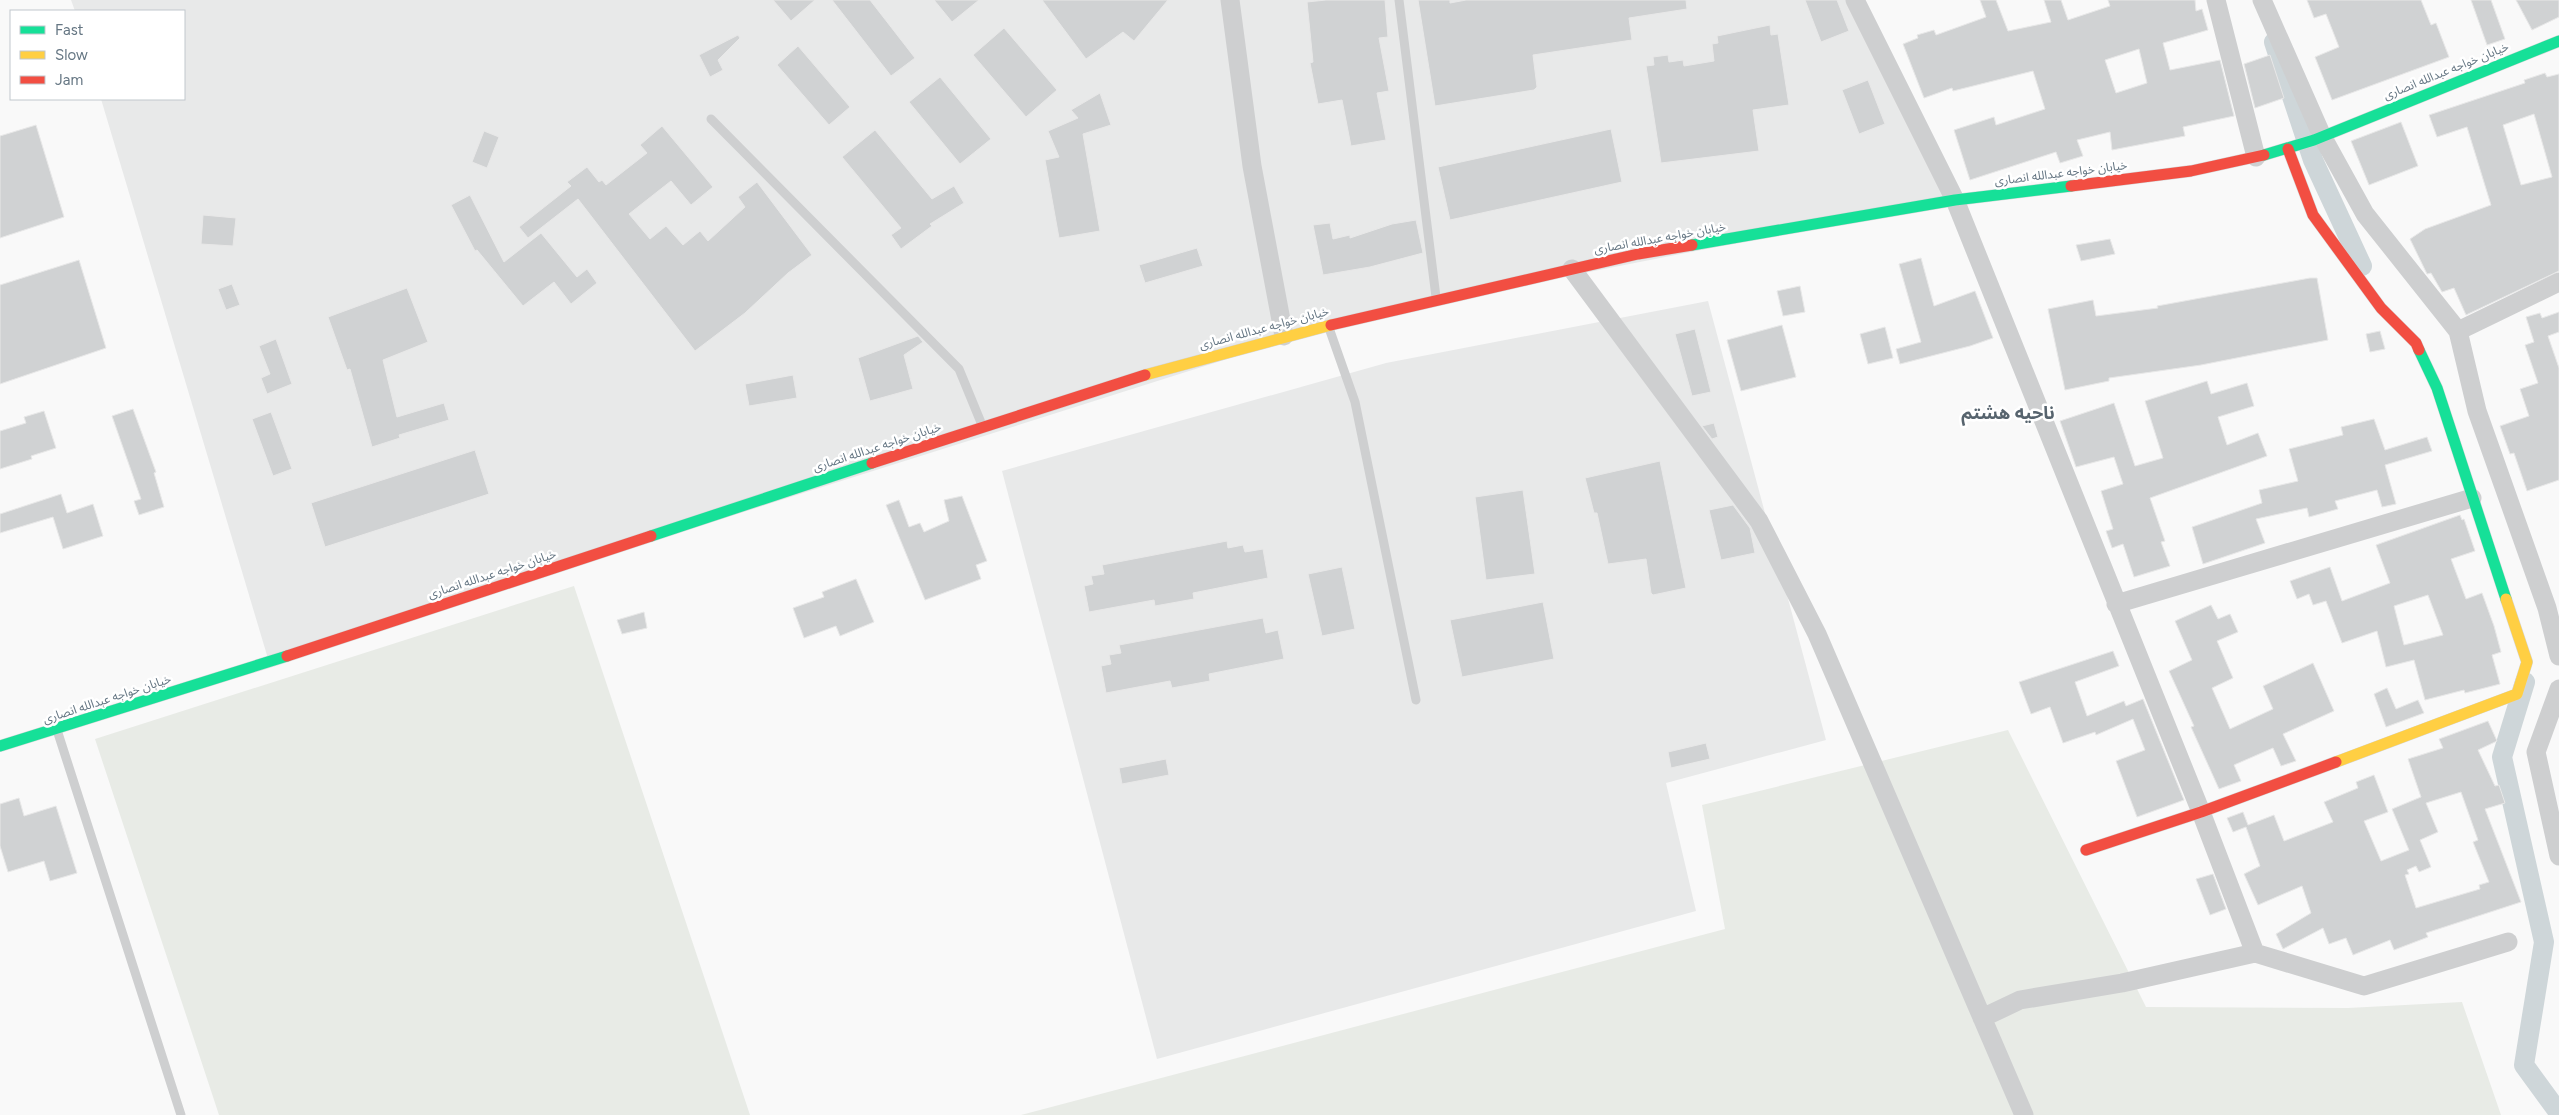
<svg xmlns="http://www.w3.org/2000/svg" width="2559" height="1115" font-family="Figtree,'Noto Sans Arabic',sans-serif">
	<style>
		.built { fill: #e8e9e9 }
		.green { fill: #e8ebe6 }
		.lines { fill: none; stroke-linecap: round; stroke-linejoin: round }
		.canal { stroke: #ced6d9; stroke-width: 20 }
		.building { fill: #d0d2d3; stroke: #e8e8e8; fill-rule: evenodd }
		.fast-casing { stroke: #d5d6d7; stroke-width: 12 }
		.slow-casing { stroke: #d5d6d7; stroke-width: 12 }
		.jam-casing { stroke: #d5d6d7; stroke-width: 12 }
		.lane { stroke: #cecfd0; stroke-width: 9 }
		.street { stroke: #cecfd0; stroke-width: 19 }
		.fast { stroke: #16e098; stroke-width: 11 }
		.slow { stroke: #ffcf43; stroke-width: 11 }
		.jam { stroke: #f24e42; stroke-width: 11 }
		.labels { text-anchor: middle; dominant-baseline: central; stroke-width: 5; stroke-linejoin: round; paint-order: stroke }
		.street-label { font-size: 12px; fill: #657683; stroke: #fff }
		.district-label { font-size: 18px; font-weight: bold; fill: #57646e; stroke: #fff }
	</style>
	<rect width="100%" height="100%" fill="#f9f9f9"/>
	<path class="built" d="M71 0H1861L1955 200 1360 317 269 662 101 99H184V11H75Z
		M1708 301 1826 740 1666 783 1696 911 1157 1059 1002 471 1386 363Z"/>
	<path class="green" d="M574 586 750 1115H219L95 739Z
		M2008 730 2146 1007 2348 1008 2462 1002 2501 1115H1021L1725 929 1702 805Z"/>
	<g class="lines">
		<path class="canal" d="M2274 42 2313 160 2362 266
			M2525 682 2502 757 2544 942 2524 1065 2559 1113"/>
	</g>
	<path class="building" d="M773 0H815L791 21Z
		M832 0H870L915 58 891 76Z
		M934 0H979L952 22Z
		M1042 0H1168L1134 41 1123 32 1086 59Z
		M1326 0H1385L1388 37 1379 38 1389 91 1377 93 1386 140 1351 146 1342 100 1318 104 1310 63 1313 62 1307 2Z
		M1418 0H1450V3L1466 0H1686L1687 9 1629 18 1632 40 1533 55 1537 87 1534 90 1435 106Z
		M1805 0H1837L1849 31 1821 42Z
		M1980 0H1996L2008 31 2051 22 2044 0H2061L2068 20 2110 6 2108 0H2195L2196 11 2202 9 2208 30 2163 43 2170 70 2220 60 2234 116 2183 127 2185 136 2112 150 2110 132 2077 140 2083 156 2060 163 2056 152 1970 180 1954 130 1994 117 1996 125 2045 109 2033 71 1953 91 1952 88 1924 98 1903 44 1918 38 1917 35 1934 30 1936 35 1986 17ZM2139 49 2147 83 2116 93 2105 60Z
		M2307 0H2421L2431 25 2436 23 2449 57 2332 100 2315 57 2339 47 2326 14 2314 18Z
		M2471 0H2491L2505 39 2487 45Z
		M2516 0H2559V17L2532 30Z
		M1770 25 1771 35 1778 34 1789 105 1753 110 1759 151 1661 163 1646 66 1654 65 1653 57 1668 55 1669 62 1683 60 1684 66 1714 61 1712 44 1718 43 1717 36Z
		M1004 28 1057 90 1026 117 973 55Z
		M738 35 740 38 718 60 723 70 710 77 699 55Z
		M798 46 850 107 829 125 777 65Z
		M2270 55 2284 98 2255 108 2244 64Z
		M2545 73 2547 77 2559 74V271L2466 315 2454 288 2442 292 2431 273 2427 274 2410 239 2425 229 2491 205 2467 127 2437 137 2429 115 2525 83 2524 80ZM2534 114 2552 177 2521 185 2503 125Z
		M940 77 991 139 960 164 909 102Z
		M1868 80 1885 124 1859 134 1842 90Z
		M1100 93 1111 125 1083 134 1100 231 1059 238 1045 160 1059 157 1048 131 1078 118 1071 110Z
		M2401 122 2418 166 2369 185 2351 141Z
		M36 125 64 217 0 238V136Z
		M662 126 713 187 691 205 671 181 629 214 650 239 666 226 683 245 700 231 708 241 745 207 738 197 757 182 812 255 788 273 745 313 695 351 578 199 528 238 519 227 571 186 567 182 587 167 599 182 602 180 606 185 647 153 640 145Z
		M1611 129 1622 182 1450 220 1438 167Z
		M875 130 932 199 954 186 964 203 930 224 932 226 901 249 891 235 901 228 842 157Z
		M484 131 499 137 487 168 472 162Z
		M470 195 504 262 541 233 577 277 587 269 597 283 571 304 554 282 523 306 477 250 475 251 451 205Z
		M203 215 236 218 233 246 201 244Z
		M1416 220 1423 253 1370 267 1323 275 1313 225 1330 223 1333 239 1350 235V238L1392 224Z
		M2110 239 2115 254 2081 261 2076 245Z
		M1197 248 1203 266 1145 283 1139 265Z
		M1921 258 1934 306 1975 291 1993 338 1970 346 1900 364 1896 349 1921 342 1899 264Z
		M79 260 106 348 0 384V285Z
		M2310 278H2317L2328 340 2201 365 2109 378V381L2065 390 2048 309 2093 300 2096 316 2158 308 2157 306Z
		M232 284 240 305 226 310 218 289Z
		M1800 286 1805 312 1783 316 1777 291Z
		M407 288 428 342 383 360 397 417 444 403 449 420 399 435 400 438 372 447 350 369 347 370 328 317Z
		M2559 312V332L2548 336 2559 368V480L2527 491 2514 453 2510 454 2500 426 2529 416 2520 389 2538 383 2525 345 2534 342 2526 317 2540 313 2542 318Z
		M1782 325 1796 377 1741 391 1727 340Z
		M1885 327 1893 358 1868 364 1860 334Z
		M1695 329 1711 392 1692 396 1675 334Z
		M2380 331 2385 349 2370 352 2366 334Z
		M918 336 923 342 904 355 913 389 870 401 858 358Z
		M276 339 292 384 267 394 261 378 270 374 259 346Z
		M793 375 797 398 749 406 745 384Z
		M2207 381 2211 394 2247 383 2254 406 2218 417 2227 445 2258 433 2267 456 2150 498 2165 541 2161 542 2170 566 2134 577 2123 544 2112 548 2106 531 2113 529 2101 491 2123 484 2114 457 2076 467 2060 421 2114 403 2135 466 2163 458 2145 401Z
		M133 409 156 472 154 473 164 507 139 515 134 501 141 499 112 416Z
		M44 411 56 448 31 456 32 459 0 469V431L26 423 24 417Z
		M271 412 292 469 273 476 252 419Z
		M2374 419 2385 450 2427 437 2432 451 2385 465 2396 504 2382 507 2377 490 2335 501 2338 509 2309 517 2307 508 2256 519 2265 543 2203 564 2192 527 2262 503 2259 490 2298 481 2289 449 2343 435 2341 427Z
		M1714 423 1718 437 1712 439 1702 426Z
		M475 450 489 494 325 547 311 503Z
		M1660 461 1686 588 1653 595 1651 593 1646 559 1608 564 1597 513H1594L1585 478Z
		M1523 490 1535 574 1486 580 1475 497Z
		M61 494 67 513 93 504 103 536 63 549 53 517 0 533V514Z
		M962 496 987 561 976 565 981 579 925 600 886 505 899 500 909 527 920 523 924 532 949 521 944 500Z
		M1733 505 1750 528 1755 553 1721 560 1709 510Z
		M2460 515 2462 520 2464 519 2475 551 2451 559 2466 599 2482 593 2494 626 2501 652 2492 655 2500 684 2465 693 2464 690 2425 700 2414 660 2386 667 2377 631 2342 643 2326 601 2313 605 2309 594 2297 599 2290 581 2330 567 2342 601 2390 583 2376 545ZM2428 595 2443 635 2404 645 2394 606Z
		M1227 541 1228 548 1243 545 1245 552 1263 549 1268 578 1193 593 1194 599 1155 606 1154 600 1089 612 1084 586 1093 584 1091 576 1104 574 1102 565Z
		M1342 567 1355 629 1322 636 1308 574Z
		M856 579 874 622 840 636 836 626 804 638 793 608 824 597 822 592Z
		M1543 602 1554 659 1462 677 1450 620Z
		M2211 605 2218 619 2230 614 2238 632 2217 641 2233 678 2212 688 2230 729 2273 709 2263 686 2313 663 2334 711 2283 734 2296 761 2281 766 2273 748 2234 765 2241 781 2219 789 2191 727 2194 726 2169 671 2192 660 2175 621Z
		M644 612 647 628 622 634 617 620Z
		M1263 618 1266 633 1278 630 1284 659 1209 674 1210 681 1172 688 1170 681 1106 693 1101 666 1111 664 1109 655 1121 653 1119 645Z
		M2113 651 2119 666 2075 682 2087 716 2124 701 2126 706 2143 699 2184 800 2137 817 2116 761 2145 750 2133 719 2096 735 2095 732 2063 743 2050 707 2031 714 2019 682Z
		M2387 688 2396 709 2418 700 2424 713 2386 727 2374 694Z
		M2488 721 2497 741 2478 750 2495 786 2499 785 2505 803 2485 809 2521 902 2426 933 2428 937 2394 950 2390 940 2353 955 2346 938 2329 944 2323 928 2283 949 2276 934 2311 913 2302 886 2258 905 2244 874 2260 866 2246 827 2233 832 2227 818 2243 812 2248 825 2274 815 2284 841 2333 822 2324 802 2358 788 2356 782 2374 775 2388 812 2364 821 2381 861 2409 850 2392 809 2421 797 2408 759 2443 748 2439 739ZM2461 792 2478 840 2473 842 2489 882 2479 885 2480 889 2416 908 2405 875 2409 874 2407 870 2416 866 2419 872 2431 867 2420 840 2438 832 2426 803Z
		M1706 743 1710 759 1671 768 1668 752Z
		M1166 759 1169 775 1122 784 1119 768Z
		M19 798 24 816 56 806 77 873 50 881 44 861 8 872 0 846V804Z
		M2213 874 2226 909 2210 915 2196 879Z"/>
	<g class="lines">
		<g class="fast-casing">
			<path id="fast" d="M2264 155 2314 140 2559 41
				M1692 245 1955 200 2071 186
				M2419 350 2437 388 2506 599
				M651 536 872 463
				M0 746 287 656"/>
		</g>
		<g class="slow-casing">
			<path id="slow" d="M1145 375 1331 325
				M2336 762 2517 694 2527 662 2506 599"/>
		</g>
		<g class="jam-casing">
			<path id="jam" d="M2288 149 2313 215 2381 308 2416 343 2419 350
				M2071 186 2191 171 2264 155
				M1331 325 1638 254 1692 245
				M872 463 1145 375
				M287 656 651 536
				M2086 850 2201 812 2336 762"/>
		</g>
		<path class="lane" d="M1399 0 1436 297
			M711 119 959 369 982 425
			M1329 328 1355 402 1416 700
			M57 730 181 1115"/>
		<path class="street" d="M1230 0 1252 166 1284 336
			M1855 0 1955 200 2201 812 2255 953
			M2216 0 2256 157
			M2262 0 2322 136 2365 214 2458 331 2477 411 2547 608 2559 656
			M1572 269 1759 521 1817 634 2024 1115
			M2458 331 2559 282
			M2116 604 2472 498
			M2559 689 2536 752 2559 856
			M1982 1018 2020 1000 2122 983 2255 953 2364 986 2508 942"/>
		<use href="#fast" class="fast"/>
		<use href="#slow" class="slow"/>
		<use href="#jam" class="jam"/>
	</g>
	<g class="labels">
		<g class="street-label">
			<text transform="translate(2446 71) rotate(-22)">خیابان خواجه عبدالله انصاری</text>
			<text transform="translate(2061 173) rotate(-7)">خیابان خواجه عبدالله انصاری</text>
			<text transform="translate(1660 238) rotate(-10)">خیابان خواجه عبدالله انصاری</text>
			<text transform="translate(1264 328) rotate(-15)">خیابان خواجه عبدالله انصاری</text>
			<text transform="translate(877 447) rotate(-18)">خیابان خواجه عبدالله انصاری</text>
			<text transform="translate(492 574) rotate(-18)">خیابان خواجه عبدالله انصاری</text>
			<text transform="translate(107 699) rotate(-18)">خیابان خواجه عبدالله انصاری</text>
		</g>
		<g class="district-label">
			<text x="2008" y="413">ناحیه هشتم</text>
		</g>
	</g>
	<rect x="10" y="10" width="175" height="90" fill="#ffffff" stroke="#c1c8cd"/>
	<rect x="20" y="26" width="25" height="8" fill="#16e098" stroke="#c1c8cd"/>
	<text x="55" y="35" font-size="15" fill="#657683">Fast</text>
	<rect x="20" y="51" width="25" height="8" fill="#ffcf43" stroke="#c1c8cd"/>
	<text x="55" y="60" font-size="15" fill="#657683">Slow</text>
	<rect x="20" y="76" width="25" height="8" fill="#f24e42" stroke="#c1c8cd"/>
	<text x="55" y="85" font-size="15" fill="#657683">Jam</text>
</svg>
